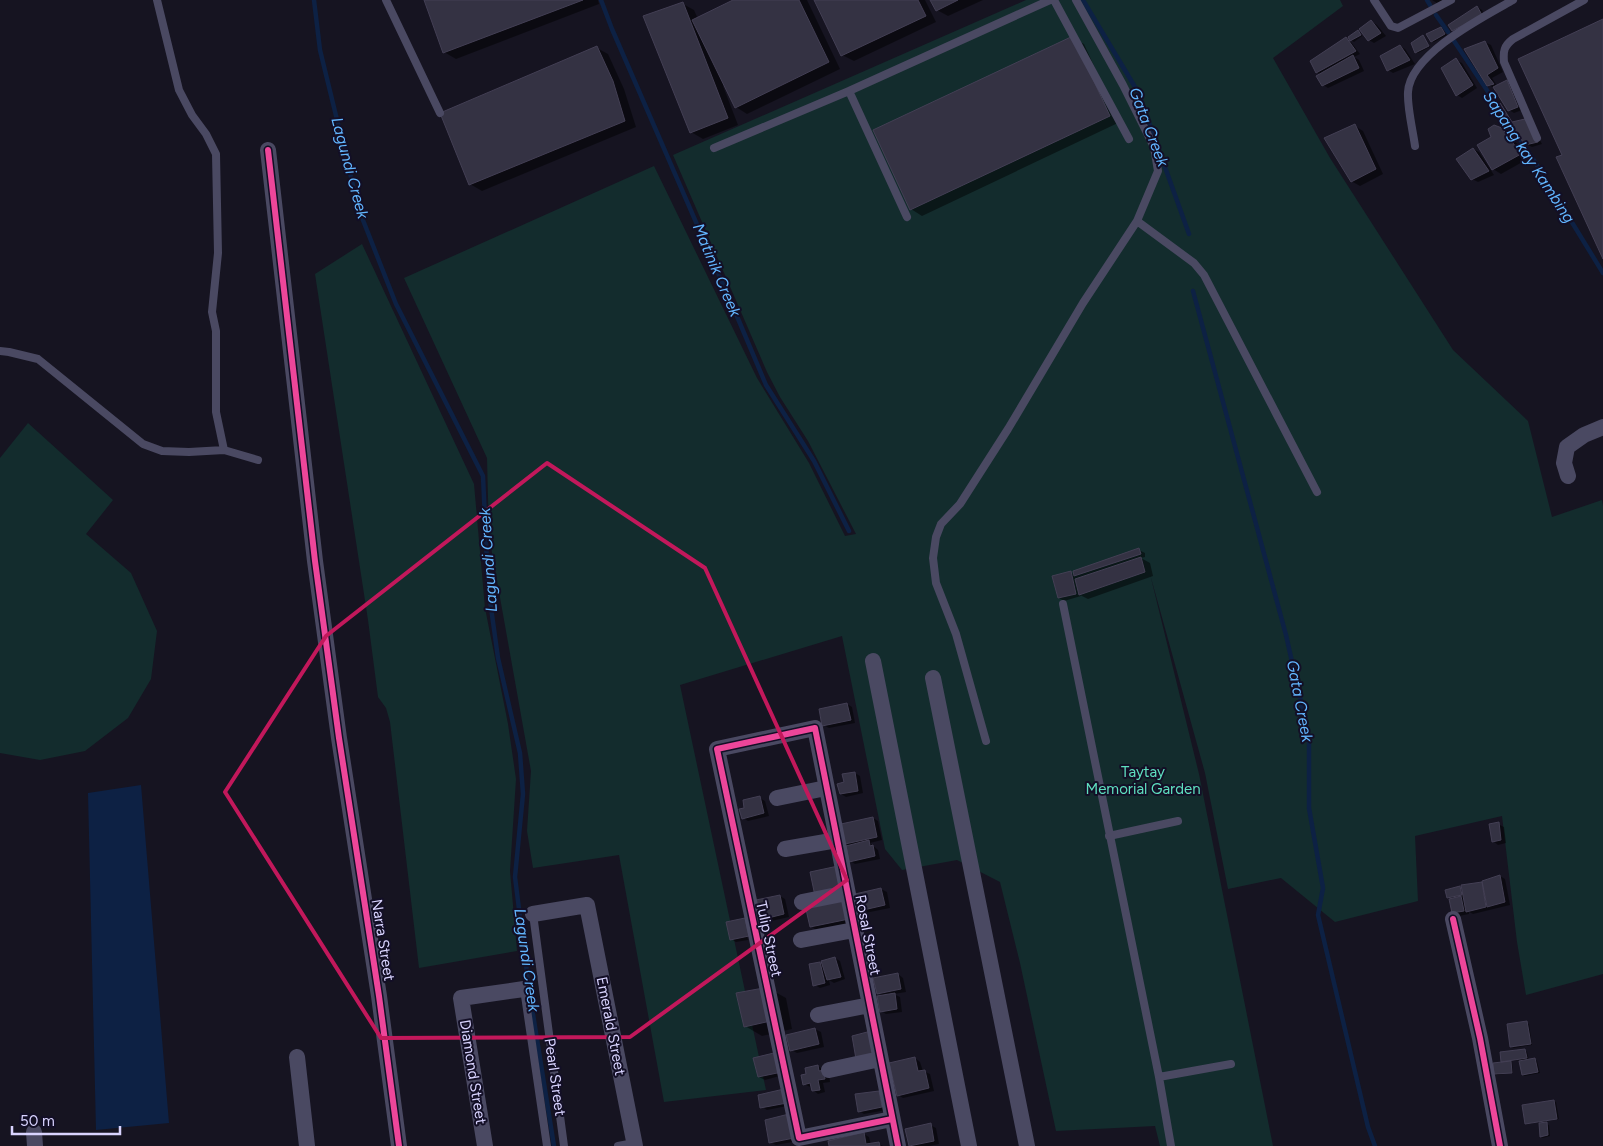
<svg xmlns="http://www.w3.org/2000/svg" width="1603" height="1146" font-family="Figtree,sans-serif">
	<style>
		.green { fill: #132c2d }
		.water { fill: #0d2144 }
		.shadow { fill: #0007 }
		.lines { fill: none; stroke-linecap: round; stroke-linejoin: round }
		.stream { stroke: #0d2144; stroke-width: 4.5 }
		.building { fill: #343243; stroke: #433f54 }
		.lane { stroke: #4a4962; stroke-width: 8 }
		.street { stroke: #4a4962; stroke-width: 16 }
		.cycleway-casing { stroke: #130f26; stroke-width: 9 }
		.cycleway { stroke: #ed469a; stroke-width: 6 }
		.marked { fill: none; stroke: #c2185b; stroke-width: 4; stroke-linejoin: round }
		.labels { text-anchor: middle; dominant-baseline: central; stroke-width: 4; stroke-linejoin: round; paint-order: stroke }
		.park-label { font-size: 15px; fill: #5fe0c0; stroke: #130f26 }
		.street-label { font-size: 15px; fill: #d9d4ff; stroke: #130f26 }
		.water-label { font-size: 16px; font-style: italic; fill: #62b6ff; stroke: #130f26 }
	</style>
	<rect width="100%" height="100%" fill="#161421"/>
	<path class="green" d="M1026 0H1340L1343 6 1273 58 1330 158 1453 350 1528 421 1552 517 1602 500 1603 506V974L1526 995 1517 942 1502 816 1415 836 1418 901 1335 922 1281 878 1228 889 1205 773 1150 574 1199 774 1273 1146H1160L1155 1126 1056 1131 1020 963 1000 882 957 860 902 870 885 849 842 636 680 685 766 1090 664 1102 619 855 533 868 527 831 531 771 489 536 487 458 404 278 654 166 757 378 809 463 845 536 856 534 808 441 780 397 767 372 673 155Z
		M362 244 474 484 485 608 508 724 516 779 510 871 517 951 419 968 390 722 386 708 378 697 368 620 315 274Z
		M28 423 113 500 86 534 131 573 157 631 151 679 128 718 85 751 40 760 0 753V458Z"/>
	<path class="water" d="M141 785 169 1123 96 1130 88 793Z"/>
	<path class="shadow" d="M425 0H598L599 4 456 59 444 52Z
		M736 0H807L840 69 747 114 736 107 725 85 723 86 738 125 703 139 691 132 683 4 694 10 698 19Z
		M815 0H925L936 22 854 61 842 55Z
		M932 0H983L948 16 937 10Z
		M1432 0H1449L1440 5Z
		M1477 7 1482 10 1486 18 1459 33 1453 30Z
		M1372 22 1377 25 1386 36 1374 43 1369 40Z
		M1441 29 1447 35 1434 42 1432 41Z
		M1358 31 1362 36 1354 42 1351 40Z
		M1423 36 1430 47 1418 53 1416 52Z
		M1073 38 1084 44 1120 122 922 216 911 209Z
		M1346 39 1351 42 1360 54 1354 57 1359 60 1364 71 1328 88 1323 85 1321 75 1317 72 1312 62Z
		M1485 42 1491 45 1503 72 1492 78 1497 86 1507 82 1512 85 1522 110 1514 113 1509 110 1495 88 1488 85 1466 50Z
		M1400 46 1405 49 1415 64 1393 73 1388 70Z
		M597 48 608 54 624 89 636 127 482 191 470 184Z
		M1456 60 1462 63 1477 88 1462 98 1457 95Z
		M1531 124 1542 144 1532 147 1526 144Z
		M1355 126 1363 131 1383 174 1360 186 1351 181Z
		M1501 129 1510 134 1528 159 1501 174 1493 169 1492 138Z
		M1473 149 1479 152 1494 175 1478 182 1472 179Z
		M1139 550 1145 553V557L1141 558 1150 563 1153 576 1088 599 1080 595 1081 596 1064 601 1059 598 1071 573 1075 575Z
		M847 704 852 707 855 723 829 728 823 725Z
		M855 773 860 776 863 793 846 797 841 794 846 783Z
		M760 798 765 801 769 816 748 821 743 818 745 808Z
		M873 818 878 821 882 840 870 843 878 850 880 859 855 864 850 861V846L846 844Z
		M1498 824 1504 827 1506 843 1498 845 1493 841Z
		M1500 876 1505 879 1510 905 1473 914 1469 912V914L1459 916 1453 913 1447 891 1460 887 1463 889 1462 886 1483 883Z
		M881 889 887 892 890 908 865 913 860 910Z
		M780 896 785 899 789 917 767 922 761 919Z
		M807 906 854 922 816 930 811 926Z
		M744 922 748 940 736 942 731 939Z
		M835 958 840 961 845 979 834 983 829 980 830 985 820 988 815 985 820 963 824 965Z
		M898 974 903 978 906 992 894 994 900 997 902 1012 886 1014 881 1011 883 996 878 993Z
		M768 988 786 998 792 1029 762 1036 745 1026Z
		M1527 1023 1529 1024 1532 1045 1514 1048 1512 1047Z
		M815 1029 821 1032 824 1047 797 1053 791 1050Z
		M1525 1050 1527 1052 1529 1060 1535 1059 1537 1061 1540 1073 1525 1076 1523 1075 1520 1060 1512 1061 1513 1073 1497 1075 1495 1073 1503 1063 1501 1053Z
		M915 1058 920 1062 923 1071 930 1074 934 1091 903 1098 898 1095Z
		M755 1059 787 1074 765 1080 759 1077Z
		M818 1066 829 1074 830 1082 823 1083 825 1092 818 1094 813 1090 812 1086 810 1087 804 1084 807 1075Z
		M879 1092 887 1110 864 1114 859 1111Z
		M759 1096 792 1105 767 1110 762 1107Z
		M1554 1101 1556 1102 1559 1119 1543 1122 1549 1125 1550 1136 1543 1138 1541 1137 1540 1122 1528 1124 1526 1123Z
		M794 1119 798 1141 776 1145 770 1142Z
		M930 1125 936 1128 939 1144 929 1146H910Z
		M864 1134 869 1137 871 1145 879 1144 883 1146H830Z"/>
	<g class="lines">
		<path class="stream" d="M314 0 320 50 359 210 396 304 483 476 488 586 498 658 520 753 523 794 515 877 529 989 554 1146
			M601 0 612 29 739 321 766 385 814 461 849 531
			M1083 0 1138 92 1189 234
			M1427 0 1430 5
			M1436 15 1448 32
			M1454 41 1535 162 1603 273
			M1193 291 1286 635 1309 738V808L1323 888 1318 915 1368 1127 1375 1146"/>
	</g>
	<path class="building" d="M424 0H583L443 53Z
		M733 0H799L829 62 735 108 692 20Z
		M814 0H918L926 16 841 56Z
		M930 0H958L936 11Z
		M683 2 728 118 690 133 643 16Z
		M1477 6 1482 15 1452 31 1448 25Z
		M1603 19V259L1556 157 1562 155 1518 59Z
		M1371 20 1381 33 1368 41 1359 29Z
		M1441 27 1445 34 1431 42 1426 34Z
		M1358 30 1361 35 1350 41 1348 37Z
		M1423 35 1429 46 1415 53 1411 43Z
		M1073 36 1110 116 910 210 873 130Z
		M1346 37 1356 51 1316 73 1310 61Z
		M1485 41 1498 68 1487 75 1494 84 1487 86 1464 49Z
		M1400 45 1410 60 1387 71 1380 56Z
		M597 46 613 81 625 121 469 185 440 113Z
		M1353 55 1359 68 1322 86 1316 76Z
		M1456 58 1473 85 1456 96 1441 68Z
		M1507 80 1518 107 1508 111 1493 87Z
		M1500 103 1512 122 1525 119 1538 142 1525 145 1498 105Z
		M1355 124 1376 169 1351 182 1324 138Z
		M1494 125 1502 128 1521 154 1492 170 1477 145 1491 137 1488 129Z
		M1473 148 1489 171 1471 180 1456 159Z
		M1139 548 1141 554 1074 576 1073 571Z
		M1141 557 1145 572 1079 595 1075 579Z
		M1071 571 1076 594 1058 598 1052 576Z
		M847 703 851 720 822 726 819 709Z
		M855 772 858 791 840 794 837 784 844 782 842 774Z
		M760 796 764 813 742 819 739 809 744 808 743 800Z
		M873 817 877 837 845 844 841 824Z
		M1499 822 1501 840 1492 842 1489 824Z
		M869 840 870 846 873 845 875 856 849 862 846 846Z
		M838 866 843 890 815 896 810 872Z
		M1500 875 1505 902 1487 907 1482 881Z
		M1482 882 1486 907 1466 912 1461 885Z
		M1460 886 1462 895 1447 898 1445 890Z
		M881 888 885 905 859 911 855 894Z
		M780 895 784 914 760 920 756 900Z
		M1461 896 1464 911 1452 913 1449 899Z
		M845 897 849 919 810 927 805 905Z
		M745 918 749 936 730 940 726 922Z
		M835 957 841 977 827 980 821 961Z
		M820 962 825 983 813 986 809 964Z
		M898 973 901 989 877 994 873 978Z
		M769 987 775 1020 744 1027 736 993Z
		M895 993 897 1009 880 1012 877 996Z
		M1527 1021 1531 1044 1510 1047 1507 1024Z
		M815 1028 819 1044 790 1051 786 1035Z
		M871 1031 876 1054 856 1059 852 1036Z
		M1525 1049 1527 1058 1501 1062 1500 1052Z
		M778 1052 782 1072 758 1077 753 1058Z
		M915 1057 918 1071 925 1070 929 1088 897 1096 889 1063Z
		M1535 1058 1538 1072 1522 1075 1519 1061Z
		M1511 1061 1512 1073 1494 1074 1493 1063Z
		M818 1065 819 1071 824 1070 825 1079 818 1080 820 1090 812 1091 810 1083 803 1085 801 1075 806 1074 805 1068Z
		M784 1089 787 1103 760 1108 758 1095Z
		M879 1091 882 1107 858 1112 855 1094Z
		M1554 1100 1557 1119 1525 1124 1522 1105Z
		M789 1114 794 1138 769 1143 765 1120Z
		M1547 1122 1548 1135 1540 1137 1539 1123Z
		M931 1123 934 1141 909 1146 905 1129Z
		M864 1132 866 1144 879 1142 880 1146H829L828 1141Z"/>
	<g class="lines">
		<path class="lane" d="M157 0 179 90 192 115 206 134 216 154 218 253 212 312 216 331V412L224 450
			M386 0 440 113
			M1054 0 1129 139
			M1374 0 1391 26 1398 28 1451 0
			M849 91 907 217
			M1537 138 1504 62C1503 51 1504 46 1513 39L1584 0
			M1415 146C1413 131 1407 107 1408 92 1410 54 1483 17 1513 0
			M714 148 849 91 1050 0
			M1137 221 1194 263 1204 275 1317 492
			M0 351 9 352 38 359 143 444 162 451 189 452 224 450 258 460
			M1063 604 1159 1077 1171 1146
			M986 741 956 634 936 583 933 558 936 537 941 524 960 504 1008 429 1083 303 1137 221 1158 171 1154 147 1123 85 1076 0
			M1109 836 1178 821
			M533 914 564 1146
			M524 989 547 1146
			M1159 1077 1231 1064
			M618 1146 634 1143"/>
		<path class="street" d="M268 150 315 561 339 738 379 996 399 1146
			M1568 476 1564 463 1567 447 1584 435 1603 427
			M873 661 969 1146
			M933 678 1027 1146
			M777 798 826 788
			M785 849 837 840
			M802 902 847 893
			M533 914 587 905 635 1146
			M1453 919 1480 1038 1500 1146
			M801 940 854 930
			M818 1015 870 1005
			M297 1057 307 1146
			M829 1070 880 1059
			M892 1119 799 1138 717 749 815 728 898 1146
			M34 1132 35 1146
			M485 1146 461 998 524 989"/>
		<g class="cycleway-casing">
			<path id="cycleway" d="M268 150 315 561 339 738 379 996 399 1146
				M1453 919 1480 1038 1500 1146
				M892 1119 799 1138 717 749 815 728 898 1146"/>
		</g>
		<use href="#cycleway" class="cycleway"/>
	</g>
	<path class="marked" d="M547 463 705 568 847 880 630 1037 381 1038 225 792 326 636Z"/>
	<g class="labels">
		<g class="park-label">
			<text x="1143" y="772">Taytay<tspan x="1143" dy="17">Memorial Garden</tspan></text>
		</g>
		<g class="street-label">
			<text transform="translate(868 935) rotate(79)">Rosal Street</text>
			<text transform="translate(769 939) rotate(78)">Tulip Street</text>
			<text transform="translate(383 940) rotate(81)">Narra Street</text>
			<text transform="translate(611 1026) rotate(79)">Emerald Street</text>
			<text transform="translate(473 1072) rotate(81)">Diamond Street</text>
			<text transform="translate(555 1077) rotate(82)">Pearl Street</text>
		</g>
		<g class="water-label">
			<text transform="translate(1149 127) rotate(69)">Gata Creek</text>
			<text transform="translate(1529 157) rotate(57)">Sapang kay Kambing</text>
			<text transform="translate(350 168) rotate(75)">Lagundi Creek</text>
			<text transform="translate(717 270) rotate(67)">Matinik Creek</text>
			<text transform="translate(488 560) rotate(-94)">Lagundi Creek</text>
			<text transform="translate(1300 701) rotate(79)">Gata Creek</text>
			<text transform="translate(527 960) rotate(82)">Lagundi Creek</text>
		</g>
	</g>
	<path d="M12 1126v8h108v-8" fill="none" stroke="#d9d4ff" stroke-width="2.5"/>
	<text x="20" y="1126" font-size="15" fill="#d9d4ff" stroke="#130f26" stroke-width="4" paint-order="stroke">50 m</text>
</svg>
